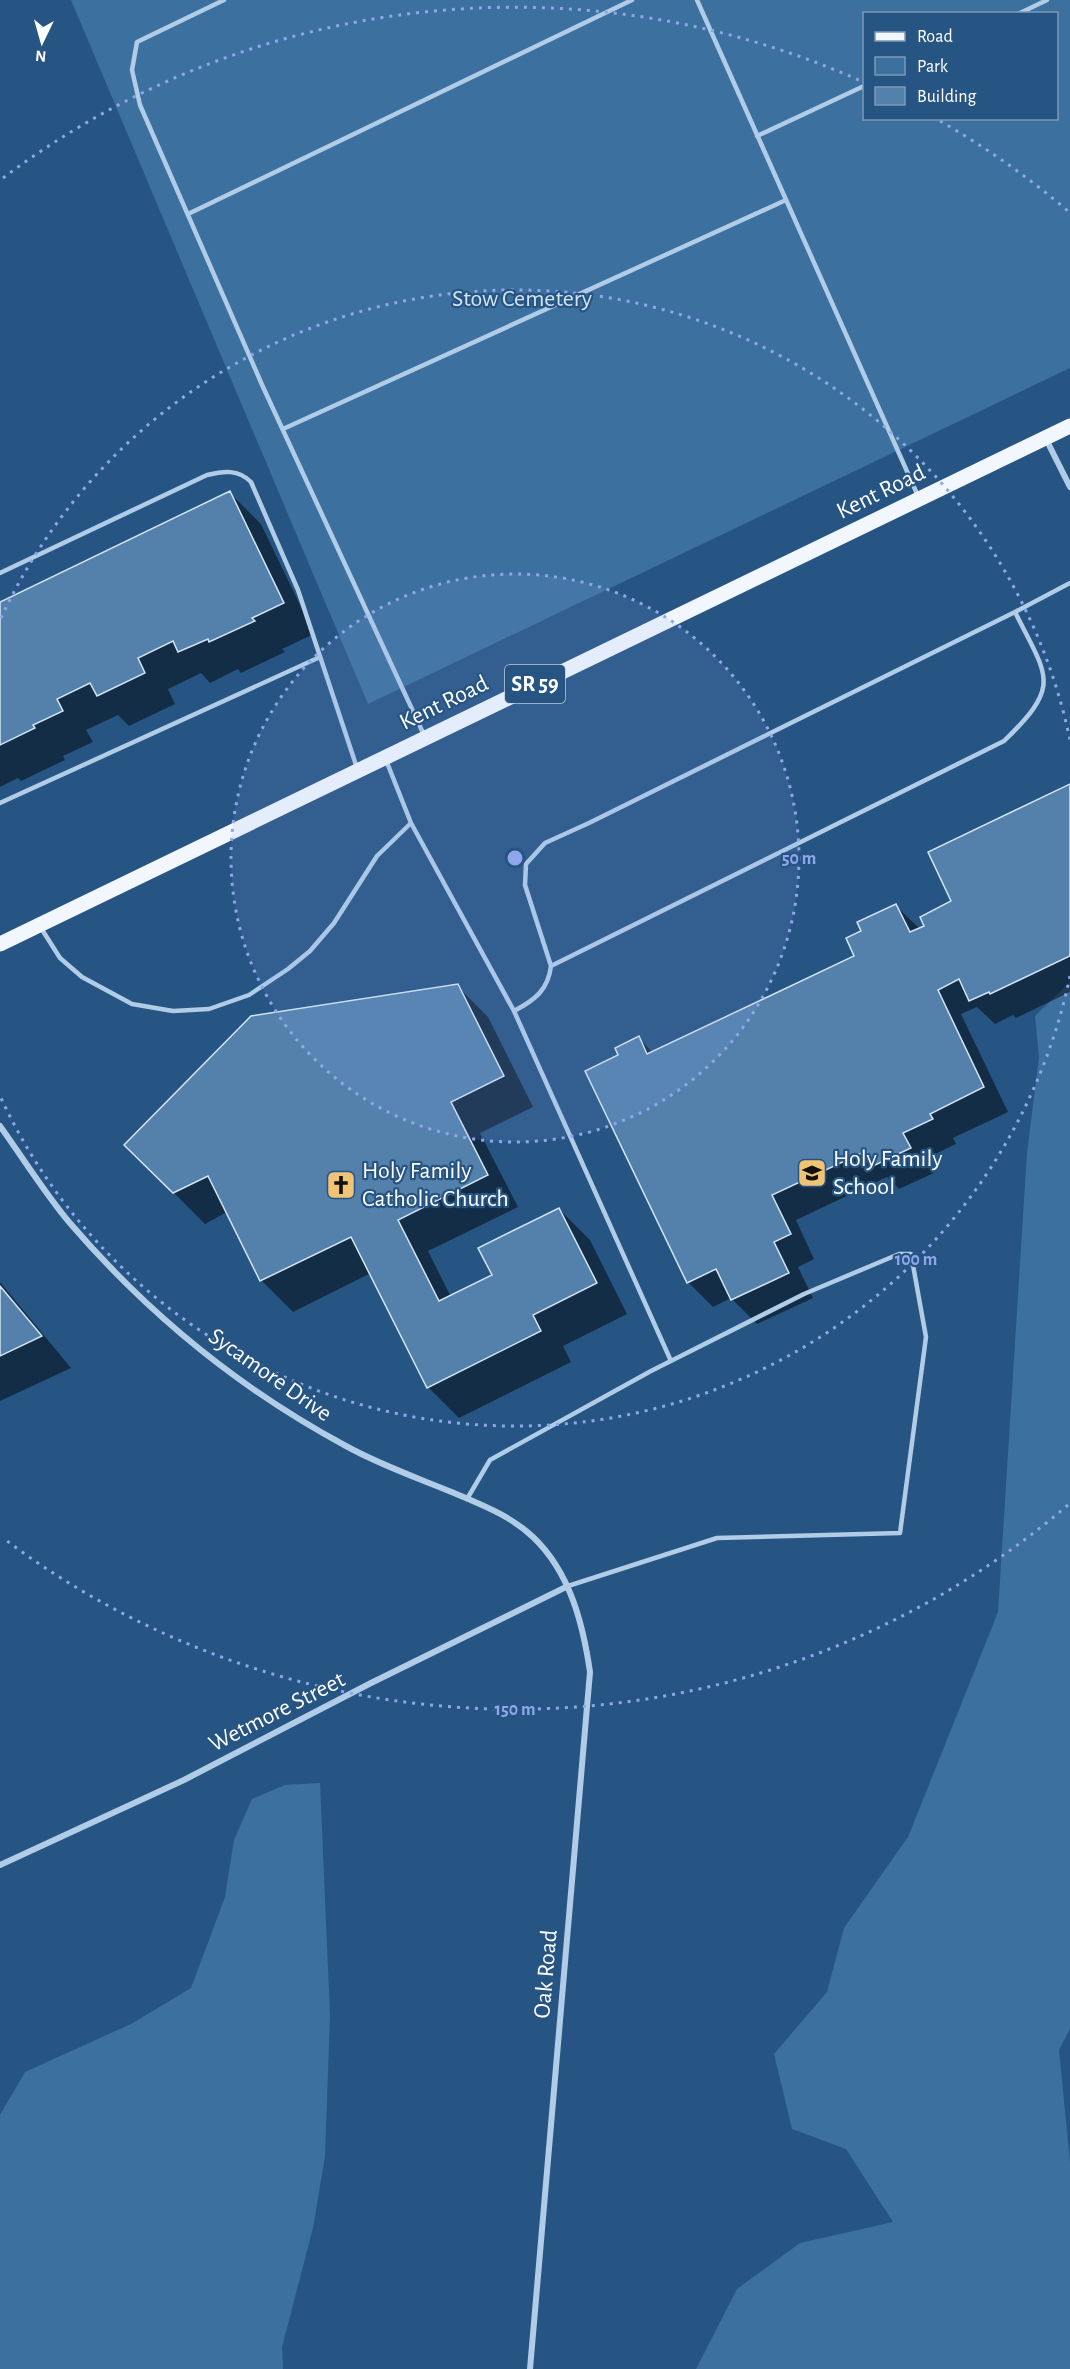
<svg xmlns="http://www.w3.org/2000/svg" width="1070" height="2369" font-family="'Alegreya Sans',sans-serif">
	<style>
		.green { fill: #3c709f; fill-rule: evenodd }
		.shadow { fill: #0007 }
		.building { fill: #5381ac; stroke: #d3e5f5; stroke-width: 1.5 }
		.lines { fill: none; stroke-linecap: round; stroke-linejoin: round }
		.service { stroke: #b0cce7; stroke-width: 4.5 }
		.minor { stroke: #b0cce7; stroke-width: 6 }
		.primary { stroke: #f1f7fd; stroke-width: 15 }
		.ring { fill: none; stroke: #8ea6ec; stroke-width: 3; stroke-dasharray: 3 6 }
		.labels { text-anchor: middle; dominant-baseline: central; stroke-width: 4.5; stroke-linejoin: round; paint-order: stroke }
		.shield { fill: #275583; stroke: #beccda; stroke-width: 1.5 }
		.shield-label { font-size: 22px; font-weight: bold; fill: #fff }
		.park-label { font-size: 24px; fill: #d3e5f5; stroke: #275583 }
		.street-label { font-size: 24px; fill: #fff; stroke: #275583 }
		.poi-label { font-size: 24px; fill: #fff; stroke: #275583; text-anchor: start }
		.centre { fill: #8ea6ec; stroke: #275583; stroke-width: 3 }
		.ring-label { font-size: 18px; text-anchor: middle; font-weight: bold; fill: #8ea6ec; stroke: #275583; stroke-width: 4.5; stroke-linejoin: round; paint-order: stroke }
	</style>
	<rect width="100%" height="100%" fill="#275583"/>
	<path class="green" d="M71 0H1070V368L368 704ZM864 14H1056V118H864Z
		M1070 982V2029L1059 2050 1070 2162V2369H696L737 2289 800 2243 893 2222 846 2149 792 2129 774 2054 827 1992 844 1928 908 1837 998 1612 1027 1153 1039 1057 1035 1016Z
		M320 1783 330 2016 325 2156 313 2228 282 2347 283 2369H0V2115L25 2072 131 2024 191 1988 225 1897 234 1840 252 1799 285 1785Z"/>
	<path class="shadow" d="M230 493 261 524 314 634 282 649 285 652 241 673 238 669 210 683 201 673 168 689 175 704 129 726 118 715 86 730 93 742 63 756 65 760 21 781 18 778 0 787V604Z
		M1070 785V992L1016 1018 1013 1015 995 1024 977 1007 961 1014 1008 1112 953 1138 956 1144 927 1158 934 1173 899 1189 887 1177 796 1220 814 1259 798 1267 813 1298 757 1324 731 1298 713 1307 688 1282 587 1071 620 1056 639 1038 653 1053 856 956 863 932 896 906 920 929 926 927Z
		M457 986 488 1017 533 1107 480 1133 518 1207 428 1251 451 1297 494 1276 559 1209 590 1240 627 1314 563 1346 571 1362 459 1418 428 1387 371 1273 293 1312 262 1281 227 1212 205 1224 157 1176Z
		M0 1282 71 1368 0 1401Z"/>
	<path class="building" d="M230 491 284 603 252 618 255 621 209 642 208 639 178 652 173 641 138 658 145 673 97 696 90 683 57 699 63 711 33 725 35 728 0 745V602Z
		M1070 784V956L990 994 989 992 969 1001 959 979 938 990 984 1087 930 1114 933 1119 903 1133 911 1148 873 1166 866 1151 772 1195 791 1234 774 1242 789 1273 731 1300 716 1269 687 1283 585 1071 618 1055 615 1048 639 1036 647 1054 854 956 846 938 861 931 857 922 896 904 910 932 924 926 920 917 951 901 928 852Z
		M458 984 504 1076 451 1102 488 1175 398 1220 439 1301 492 1275 478 1248 559 1208 597 1283 533 1315 541 1331 427 1388 351 1237 260 1281 208 1176 173 1193 124 1145 251 1016Z
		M0 1286 42 1336 0 1356Z"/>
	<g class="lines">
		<path class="service" d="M224 0 137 42 132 70 140 105 263 387 424 735
			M697 0 918 496
			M1018 14 1047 0
			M757 136 864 86
			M188 214 632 0
			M283 429 786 200
			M0 573 207 475C224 471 238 469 251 482L298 590 357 768
			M386 760 411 823 514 1011
			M0 803 320 657
			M41 928 60 958 82 977 132 1004 173 1011 209 1009 249 995 288 969 310 951 334 923 377 856 411 823
			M551 966 1004 741C1062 685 1048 678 1015 612
			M671 1361 514 1011C535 1000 548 990 551 966L525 885 526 864 545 843 589 823 1015 612 1070 583
			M467 1499 490 1460 651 1371 804 1294 899 1254H911L926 1337 900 1533 717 1538 568 1586"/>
		<path class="minor" d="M1046 439 1070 487
			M0 1126C23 1158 44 1192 69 1222 147 1313 240 1389 346 1446 380 1465 418 1478 454 1493 482 1505 511 1516 533 1537 570 1572 583 1624 590 1672L530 2369
			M0 1865 184 1780 371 1683 568 1586"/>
		<path class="primary" d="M0 944 1070 426"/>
	</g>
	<circle cx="515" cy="858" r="284" fill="#8ea6ec" fill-opacity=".12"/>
	<g class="ring">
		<circle cx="515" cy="858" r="284"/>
		<path d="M1070 976A567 567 0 0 1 1 1098M1 618A567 567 0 0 1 1070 740"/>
		<path d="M1068 1505A851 851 0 0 1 3 1538M3 178A851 851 0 0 1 861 81M940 121A851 851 0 0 1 1068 211"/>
	</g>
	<defs>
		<g id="school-square" transform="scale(1.5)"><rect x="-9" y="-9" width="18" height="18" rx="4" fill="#efc475" stroke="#275583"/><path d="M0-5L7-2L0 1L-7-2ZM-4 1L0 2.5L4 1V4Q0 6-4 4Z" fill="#111"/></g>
		<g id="church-square" transform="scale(1.5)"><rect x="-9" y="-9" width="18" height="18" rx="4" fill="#efc475" stroke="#275583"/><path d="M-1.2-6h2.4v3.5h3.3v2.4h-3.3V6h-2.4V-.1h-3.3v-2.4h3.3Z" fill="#111"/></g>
	</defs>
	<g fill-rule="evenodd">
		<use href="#school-square" x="812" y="1173"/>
		<use href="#church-square" x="341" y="1185"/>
	</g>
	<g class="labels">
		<rect class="shield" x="505" y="665" width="60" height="38" rx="4.5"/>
		<g class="shield-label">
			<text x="535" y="684">SR 59</text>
		</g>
		<g class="park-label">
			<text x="522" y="299">Stow Cemetery</text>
		</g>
		<g class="street-label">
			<text transform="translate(881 492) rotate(-26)">Kent Road</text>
			<text transform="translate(444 703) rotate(-26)">Kent Road</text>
			<text transform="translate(270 1375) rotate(35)">Sycamore Drive</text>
			<text transform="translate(277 1712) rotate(-27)">Wetmore Street</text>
			<text transform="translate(546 1974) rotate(-85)">Oak Road</text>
		</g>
		<g class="poi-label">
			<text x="833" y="1159">Holy Family<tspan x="833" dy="28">School</tspan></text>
			<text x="362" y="1171">Holy Family<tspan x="362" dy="28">Catholic Church</tspan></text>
		</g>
	</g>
	<circle cx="515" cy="858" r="9" class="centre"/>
	<g class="ring-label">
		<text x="799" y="864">50 m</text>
		<text x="916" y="1265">100 m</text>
		<text x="515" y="1715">150 m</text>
	</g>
	<rect x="863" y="12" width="195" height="108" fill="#275583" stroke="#7d99b5" stroke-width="1.5"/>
	<rect x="875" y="32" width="30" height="9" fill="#f1f7fd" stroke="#7d99b5" stroke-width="1.5"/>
	<text x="917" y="42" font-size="18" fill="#ffffff">Road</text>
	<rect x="875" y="57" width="30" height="18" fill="#3c709f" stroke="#7d99b5" stroke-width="1.5"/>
	<text x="917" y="72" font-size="18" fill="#ffffff">Park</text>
	<rect x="875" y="87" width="30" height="18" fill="#5381ac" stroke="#7d99b5" stroke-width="1.5"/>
	<text x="917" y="102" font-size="18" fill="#ffffff">Building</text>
	<g transform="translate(42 42) rotate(185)" stroke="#275583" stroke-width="4.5" paint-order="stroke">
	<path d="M0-4.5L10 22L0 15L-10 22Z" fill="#ffffff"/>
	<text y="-9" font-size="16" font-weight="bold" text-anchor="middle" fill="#ffffff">N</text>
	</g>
</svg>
